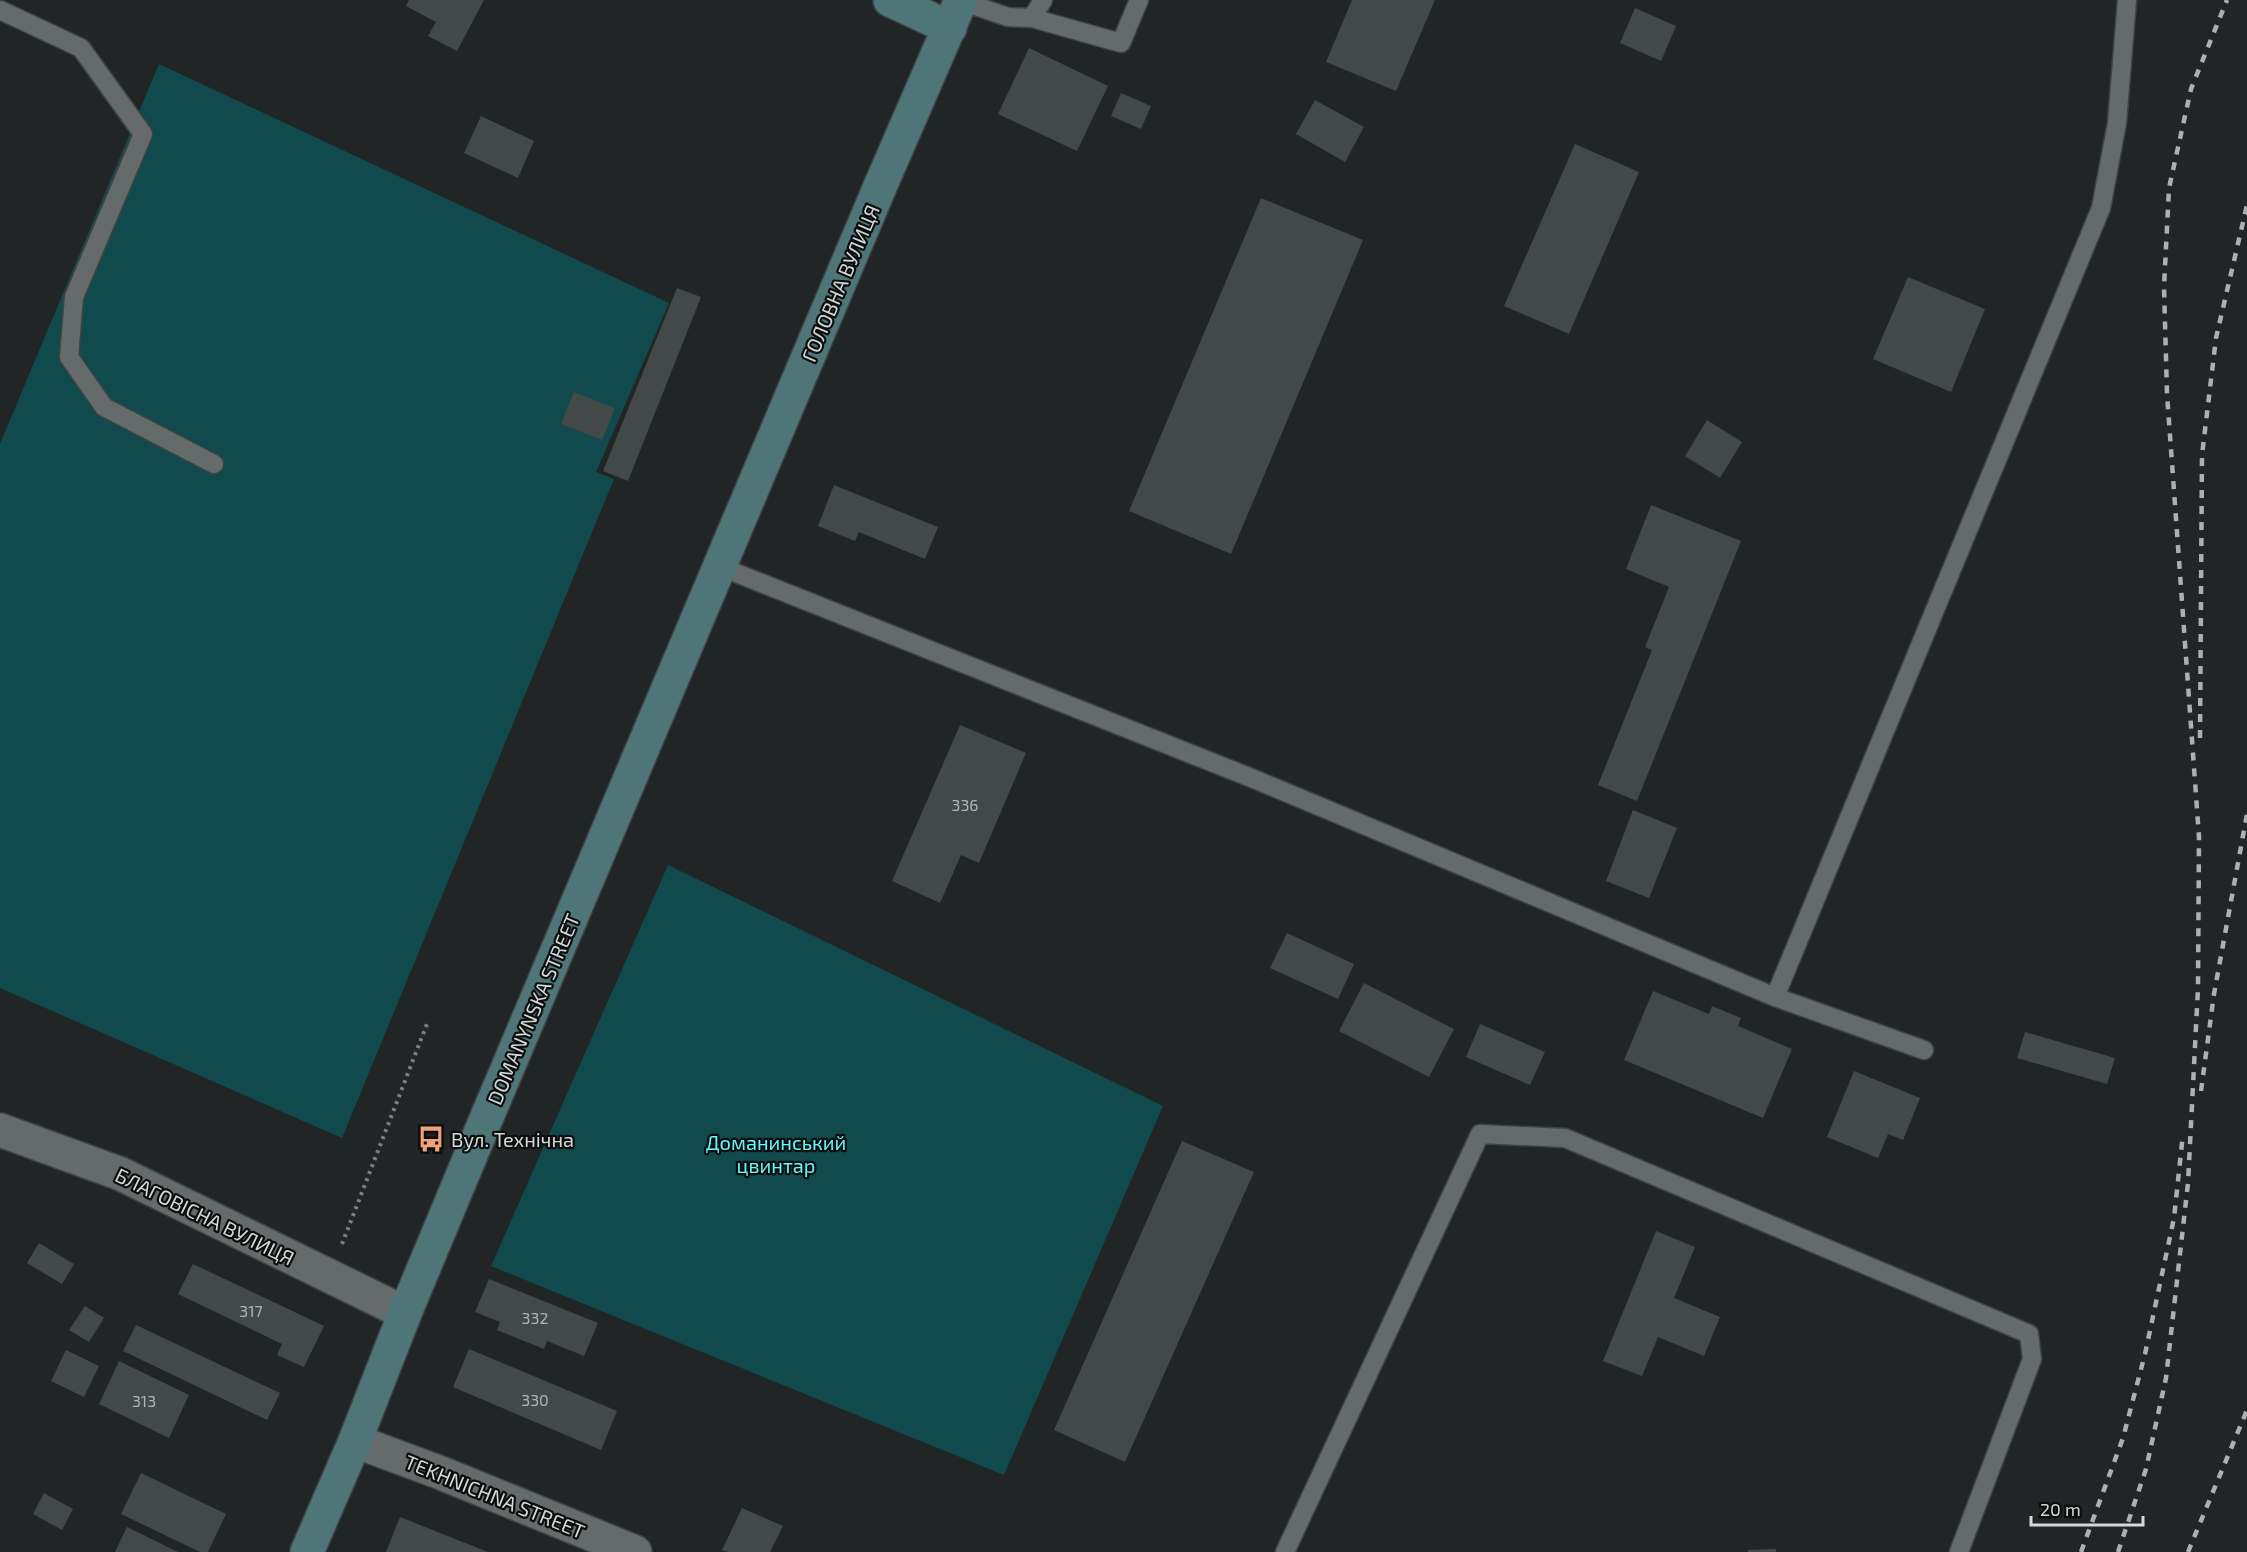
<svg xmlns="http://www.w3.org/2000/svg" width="2247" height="1552" font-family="'Exo 2',sans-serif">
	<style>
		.green { fill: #104a4d }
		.building { fill: #434848 }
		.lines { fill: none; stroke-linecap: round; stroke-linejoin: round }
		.lane-casing { stroke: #404343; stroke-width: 21 }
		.street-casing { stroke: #404343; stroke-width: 36 }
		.secondary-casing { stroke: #404343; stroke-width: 36 }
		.path { stroke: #7d8080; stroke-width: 4; stroke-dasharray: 3 4.5; stroke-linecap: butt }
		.lane { stroke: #656a6a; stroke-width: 18 }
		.street { stroke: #656a6a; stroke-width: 33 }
		.secondary { stroke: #4e7678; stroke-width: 33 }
		.rail { stroke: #adb0b0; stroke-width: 4.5; stroke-dasharray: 8 8; stroke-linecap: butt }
		.labels { text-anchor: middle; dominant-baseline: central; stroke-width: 4.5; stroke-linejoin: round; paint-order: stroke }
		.number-label { font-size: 16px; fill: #b0b4b4 }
		.street-label { font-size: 20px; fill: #d5d8d8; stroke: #0c0e0e }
		.poi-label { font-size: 20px; fill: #d5d8d8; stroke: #0c0e0e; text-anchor: start }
		.park-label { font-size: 20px; fill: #65f7fd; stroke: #0c0e0e }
	</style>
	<rect width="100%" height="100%" fill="#222525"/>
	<path class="green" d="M159 64 669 303 596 472 614 479 342 1138 0 988V444Z
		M668 865 1163 1106 1004 1475 491 1266Z"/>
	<path class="building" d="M409 0H484L457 51 428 36 436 22 406 6Z
		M1352 0H1435L1396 91 1326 62Z
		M1635 8 1676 26 1661 61 1620 43Z
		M1029 48 1108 86 1077 151 998 114Z
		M1121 93 1151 106 1141 129 1111 116Z
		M1315 100 1364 127 1345 162 1296 134Z
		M481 116 534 141 518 178 464 153Z
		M1575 144 1639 172 1569 334 1504 306Z
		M1261 198 1363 240 1231 554 1129 511Z
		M1908 277 1985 309 1951 392 1873 359Z
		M677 288 701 297 628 481 603 471Z
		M574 392 615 408 602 440 561 424Z
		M1707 420 1742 442 1720 478 1685 456Z
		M834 485 938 527 925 559 859 532 855 541 818 526Z
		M1651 505 1741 541 1637 801 1598 785 1652 650 1645 647 1669 587 1626 569Z
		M960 725 1026 753 979 863 961 855 940 903 892 881Z
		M1633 810 1677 828 1649 898 1606 881Z
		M1287 933 1354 964 1338 999 1270 968Z
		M1364 983 1454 1029 1429 1077 1339 1031Z
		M1653 991 1709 1014 1712 1006 1741 1018 1738 1026 1792 1049 1763 1118 1624 1060Z
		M1480 1024 1545 1052 1530 1085 1466 1057Z
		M2025 1032 2115 1058 2107 1084 2017 1058Z
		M1854 1071 1920 1098 1903 1140 1888 1134 1878 1158 1827 1137Z
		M1182 1141 1254 1172 1125 1462 1054 1430Z
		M1656 1231 1695 1247 1674 1298 1720 1317 1704 1356 1658 1337 1642 1376 1603 1361Z
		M39 1243 74 1264 62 1284 27 1263Z
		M193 1264 324 1326 304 1367 277 1355 282 1344 178 1294Z
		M489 1279 598 1323 584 1356 547 1341 544 1349 497 1330 500 1322 475 1312Z
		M85 1306 104 1318 89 1342 69 1330Z
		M136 1325 280 1393 267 1420 123 1351Z
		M469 1349 617 1411 601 1450 453 1387Z
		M66 1350 99 1366 84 1397 51 1381Z
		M119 1361 189 1395 169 1438 99 1404Z
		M141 1473 226 1514 208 1552H200L121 1514Z
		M44 1493 73 1509 62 1530 33 1514Z
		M742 1508 783 1526 770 1552H728L722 1550Z
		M400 1517 488 1552H386Z
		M127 1527 178 1552H115Z
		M1776 1549V1552H1748V1550Z"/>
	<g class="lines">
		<g class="lane-casing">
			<path id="lane" d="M961 1 1008 17 1032 18 1043 0
				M0 10 81 48 143 134 74 297 69 357 104 407 214 464
				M1032 18 1121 43 1139 0
				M721 567 1254 779 1775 997 1924 1050
				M1775 997 2101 208 2117 123 2127 0
				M1285 1552 1480 1134 1565 1138 2029 1334 2032 1359 1959 1552"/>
		</g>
		<g class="street-casing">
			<path id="street" d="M0 1130 121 1174 405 1313
				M355 1441 441 1473 635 1552"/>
		</g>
		<g class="secondary-casing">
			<path id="secondary" d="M890 0 950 28
				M307 1552 355 1441 405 1313 473 1150 882 182 961 0"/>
		</g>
		<path class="path" d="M342 1244 427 1024"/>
		<use href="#lane" class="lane"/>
		<use href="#street" class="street"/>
		<use href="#secondary" class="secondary"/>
		<path class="rail" d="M2200 738 2202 455 2216 338 2247 205
			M2201 1091 2214 994 2247 814
			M2081 1552 2123 1438 2145 1354 2174 1218 2183 1134
			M2118 1552 2146 1469 2166 1378 2188 1183 2198 988 2199 837 2167 394 2164 287 2169 188 2191 89 2227 0
			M2188 1552 2247 1410"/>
	</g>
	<defs>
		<g id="bus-bare" transform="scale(2.07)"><path d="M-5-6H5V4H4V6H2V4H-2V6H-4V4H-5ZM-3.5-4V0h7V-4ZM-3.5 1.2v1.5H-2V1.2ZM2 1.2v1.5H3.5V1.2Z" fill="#f0a279" stroke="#0c0e0e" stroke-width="2.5" paint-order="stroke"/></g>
	</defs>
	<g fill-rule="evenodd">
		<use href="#bus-bare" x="431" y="1139"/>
	</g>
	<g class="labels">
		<g class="number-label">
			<text x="965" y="804">336</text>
			<text x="251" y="1310">317</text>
			<text x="535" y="1317">332</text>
			<text x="535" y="1399">330</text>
			<text x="144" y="1400">313</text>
		</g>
		<g class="street-label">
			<text transform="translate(840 283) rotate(-67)">ГОЛОВНА ВУЛИЦЯ</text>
			<text transform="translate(533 1009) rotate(-67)">DOMANYNSKA STREET</text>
			<text transform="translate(205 1216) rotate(26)">БЛАГОВІСНА ВУЛИЦЯ</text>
			<text transform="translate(495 1496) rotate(22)">TEKHNICHNA STREET</text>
		</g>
		<g class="poi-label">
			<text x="451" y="1139">Вул. Технічна</text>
		</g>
		<g class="park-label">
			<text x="776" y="1142">Доманинський<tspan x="776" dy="23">цвинтар</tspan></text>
		</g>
	</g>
	<path d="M2031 1516v9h112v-9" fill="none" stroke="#d5d8d8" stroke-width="3"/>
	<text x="2040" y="1516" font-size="18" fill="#d5d8d8" stroke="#0c0e0e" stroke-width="4.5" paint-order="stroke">20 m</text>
</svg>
